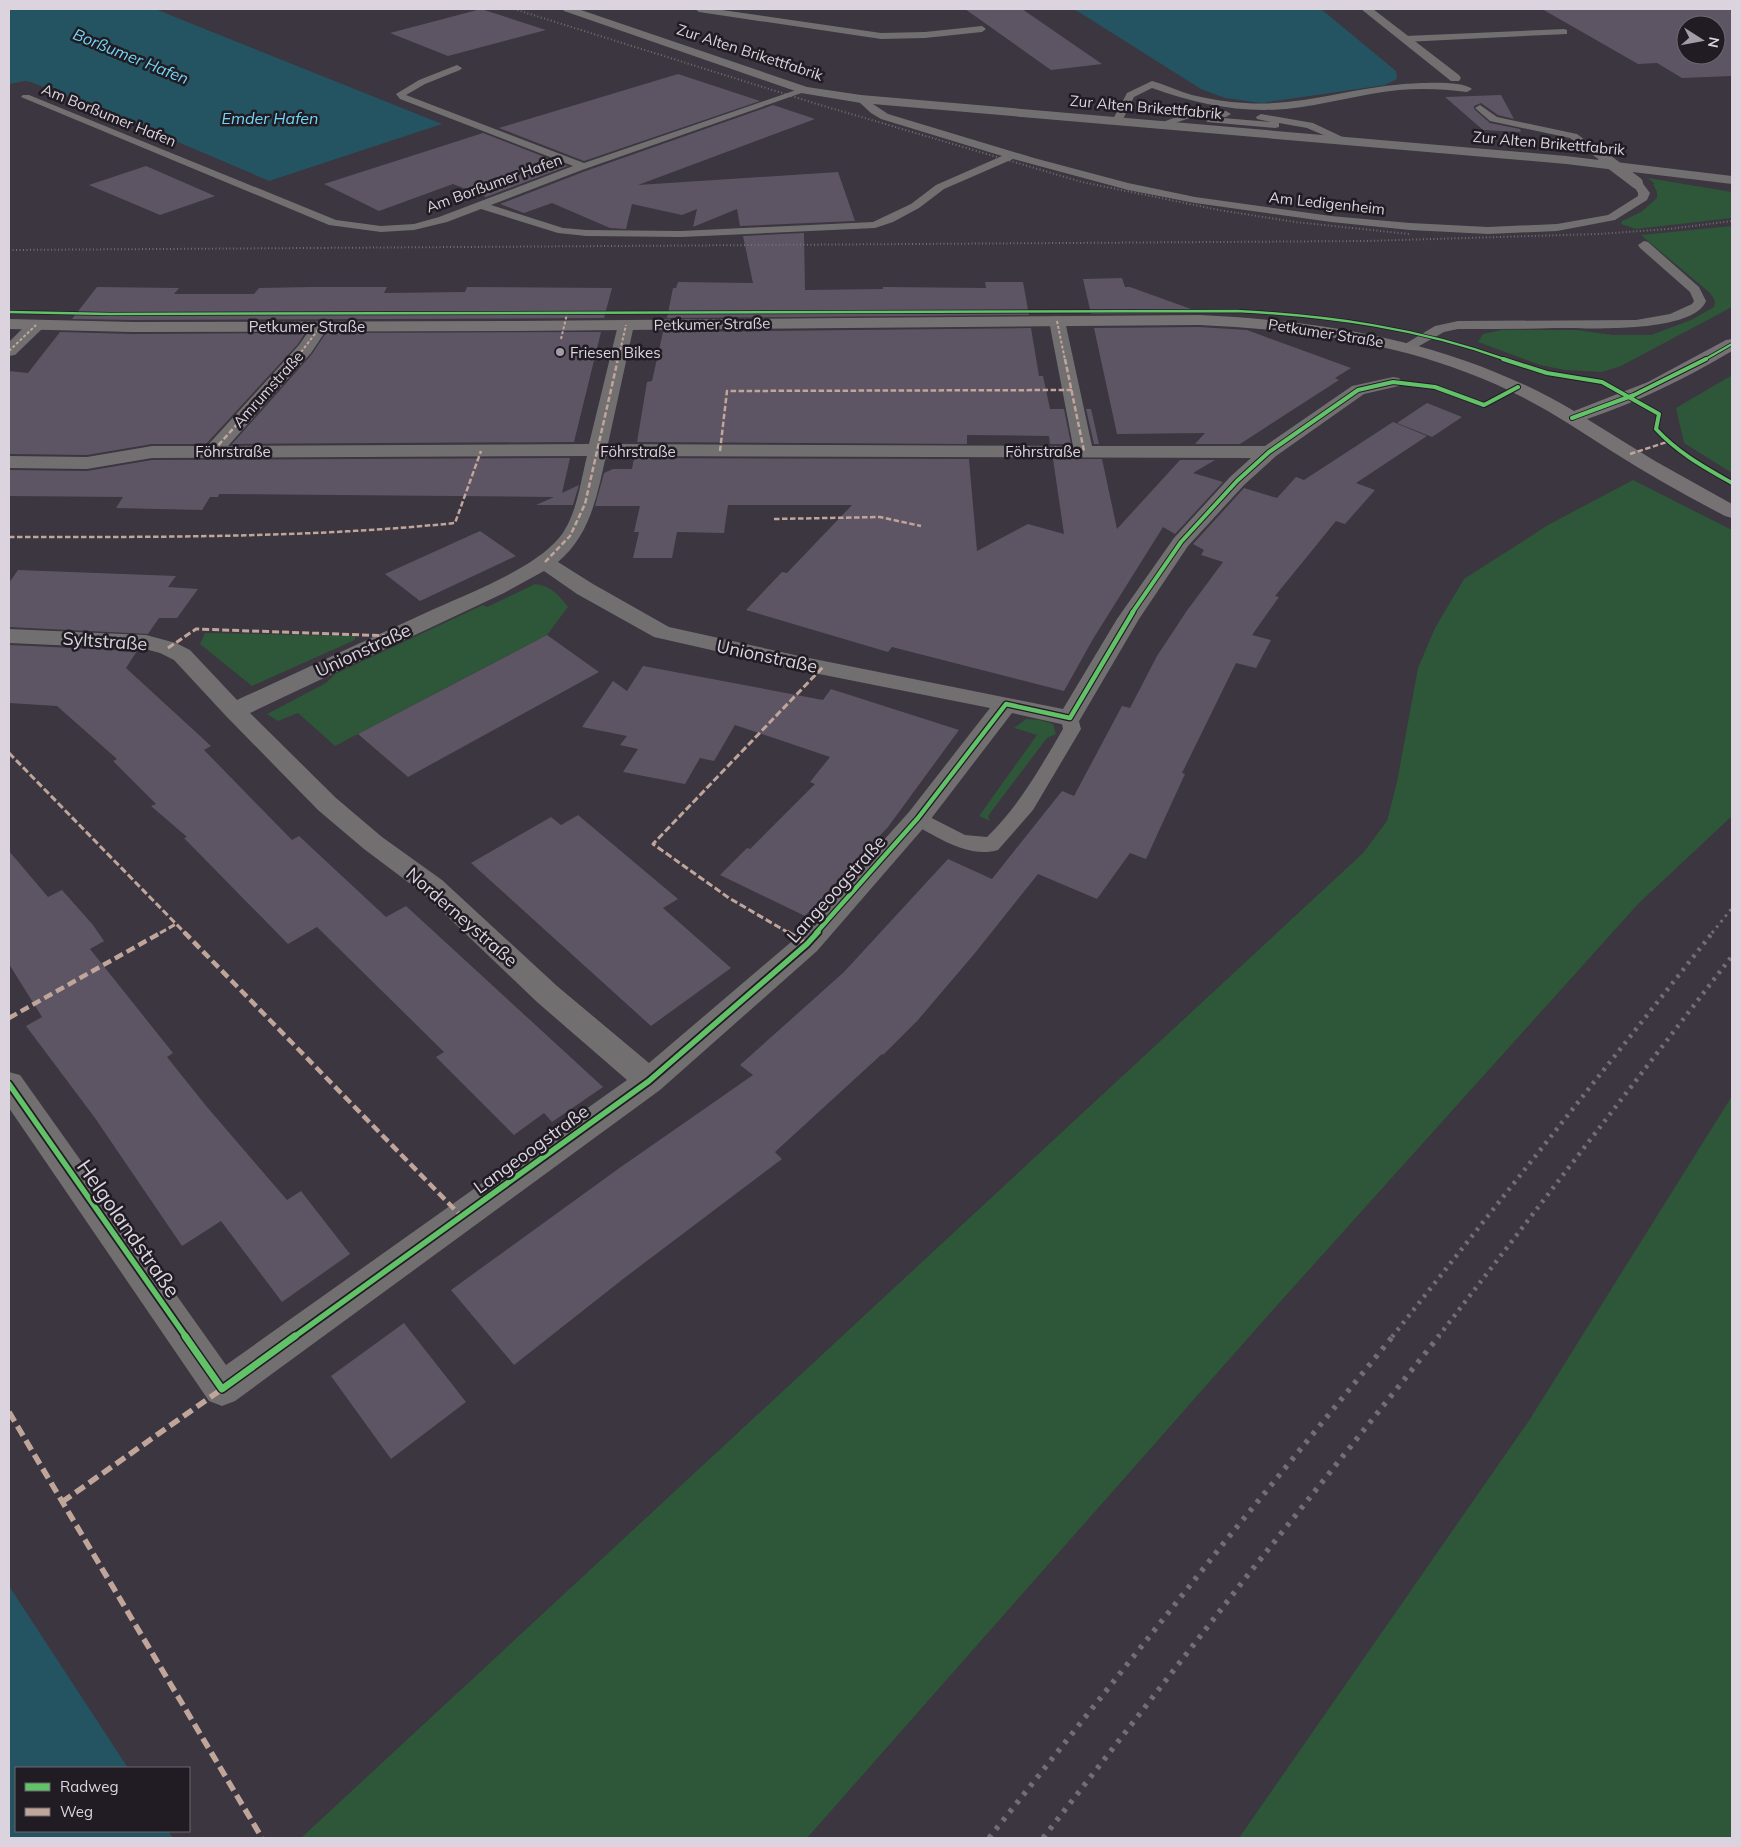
<svg xmlns="http://www.w3.org/2000/svg" width="1741" height="1847" font-family="Mulish,sans-serif">
	<style>
		.green { fill: #2e5638 }
		.water { fill: #245462 }
		.building { fill: #5e5564; fill-rule: evenodd }
		.lines { fill: none; stroke-linecap: round; stroke-linejoin: round }
		.service { fill: #726f71; fill-rule: evenodd }
		.minor { fill: #726f71; fill-rule: evenodd }
		.secondary { fill: #767274; fill-rule: evenodd }
		.rail-far3 { stroke: #726e73; stroke-width: 2; stroke-dasharray: 1 2.5; stroke-linecap: butt }
		.rail-far2 { stroke: #726e73; stroke-width: 3; stroke-dasharray: 2.5 4.5; stroke-linecap: butt }
		.rail-far1 { stroke: #726e73; stroke-width: 4.5; stroke-dasharray: 3 5.5; stroke-linecap: butt }
		.rail { stroke: #726e73; stroke-width: 5.5; stroke-dasharray: 4 7; stroke-linecap: butt }
		.service-bridge-far1 { stroke: #726f71; stroke-width: 9 }
		.service-bridge { stroke: #726f71; stroke-width: 12 }
		.quiet-far4 { stroke: #c0a59a; stroke-width: 2; stroke-dasharray: 3 2; stroke-linecap: butt }
		.quiet-far3 { stroke: #c0a59a; stroke-width: 2.5; stroke-dasharray: 5.5 2.5; stroke-linecap: butt }
		.quiet-far2 { stroke: #c0a59a; stroke-width: 3; stroke-dasharray: 7 3; stroke-linecap: butt }
		.quiet-far1 { stroke: #c0a59a; stroke-width: 4.5; stroke-dasharray: 9 4.5; stroke-linecap: butt }
		.quiet { stroke: #c0a59a; stroke-width: 5.5; stroke-dasharray: 11 5.5; stroke-linecap: butt }
		.cycleway-far4-casing { stroke: #211c24; stroke-width: 4 }
		.cycleway-far3-casing { stroke: #211c24; stroke-width: 6 }
		.cycleway-far2-casing { stroke: #211c24; stroke-width: 7 }
		.cycleway-far1-casing { stroke: #211c24; stroke-width: 9 }
		.cycleway-casing { stroke: #211c24; stroke-width: 10 }
		.cycleway-far4 { stroke: #61c268; stroke-width: 2.5 }
		.cycleway-far3 { stroke: #61c268; stroke-width: 4 }
		.cycleway-far2 { stroke: #61c268; stroke-width: 4.5 }
		.cycleway-far1 { stroke: #61c268; stroke-width: 5.5 }
		.cycleway { stroke: #61c268; stroke-width: 7 }
		.poi-dot { fill: #a39da7; stroke: #211c24; stroke-width: 2 }
		.labels { text-anchor: middle; dominant-baseline: central; stroke-width: 5; stroke-linejoin: round; paint-order: stroke }
		.far-street-label { font-size: 15px; fill: #dbd4df; stroke: #211c24 }
		.far-poi-label { font-size: 15px; fill: #dbd4df; stroke: #211c24; text-anchor: start }
		.far-water-label { font-size: 16px; font-style: italic; fill: #70d7f6; stroke: #211c24 }
		.street-label { font-size: 18px; fill: #dbd4df; stroke: #211c24 }
		.near-street-label { font-size: 21px; fill: #dbd4df; stroke: #211c24 }
	</style>
	<rect width="100%" height="100%" fill="#3b363f"/>
	<path class="green" d="M1648 178 1732 192V218L1636 229 1621 224 1622 221 1641 212 1657 198V192L1653 184H1655Z
		M1732 226V307L1621 366 1602 372 1565 370 1540 365 1478 342 1483 334 1502 330H1577L1613 335H1651L1691 320 1714 307 1715 301 1710 293 1641 235Z
		M1732 375V473L1684 443 1676 408Z
		M1633 480 1732 530V816L1638 904 1271 1312 807 1838H301L1363 853 1387 821 1397 782 1418 668 1435 628 1464 579 1548 525Z
		M535 584C551 586 558 594 568 607L547 635 335 746 298 713 278 721 267 714 326 683 335 674 483 605 487 607Z
		M205 633 355 636V640L252 686 200 644Z
		M1026 719 1040 720 1053 724 1056 734 1047 738 988 816 990 821 979 816 1037 735 1014 728Z
		M1732 1096V1838H1239L1530 1419Z"/>
	<path class="water" d="M9 9H155L442 124 269 181C190 146 110 115 31 82L25 81 9 84Z
		M1074 9H1321L1396 71 1397 79 1385 85 1262 103 1225 98 1201 89Z
		M9 1586 128 1768H16V1831H168L173 1838H9Z"/>
	<path class="building" d="M481 9 546 30 448 56 390 33Z
		M965 9H1022L1102 64 1051 70Z
		M1542 9H1732V76L1682 78 1657 63 1638 64ZM1686 25H1716V55H1686Z
		M678 74 760 101 584 161 499 128Z
		M1501 95 1514 119 1498 115 1481 103 1474 106V109L1490 123 1520 129 1521 132 1483 130 1445 97Z
		M773 105 815 119 638 185 838 172 855 221 740 226 737 209 693 227 697 209 682 215 632 204 626 229 610 228 552 203 524 213 500 204 583 172Z
		M483 133 568 166 486 197 453 184 379 211 324 184Z
		M146 166 215 196 160 215 89 185Z
		M804 233 805 290 883 289V287L986 288 985 282H1023L1029 315 667 318 673 288H676L678 282 753 283 743 236Z
		M1122 278 1125 287H1130L1202 313 1091 314 1083 279Z
		M97 287 179 288 174 294H254L259 288 312 287H387L384 293 465 292 467 287 612 288 604 318 133 320 72 319Z
		M1199 327 1247 330 1351 368 1335 378 1339 380 1240 444H1195L1205 433 1117 434 1094 328Z
		M1031 328 1039 376H1043L1050 409H1064L1071 444H1050L1049 436 967 435V444L637 442 647 382 652 381 663 332Z
		M60 332 133 334 305 333 298 344 206 444H152L87 455 9 454V371L28 373Z
		M601 332 574 442 232 444 312 354 326 333Z
		M1427 403 1462 417 1432 437 1397 423Z
		M1086 409H1091L1099 444H1094Z
		M1393 422 1427 436 1356 483 1375 490 1345 524 1336 521 1275 596 1279 597 1252 635 1271 640 1256 668 1236 663 1182 773 1185 774 1146 859 1130 853 1097 899 1038 874 975 953 918 1020 883 1055 882 1054 775 1152 782 1159 623 1279 514 1365 451 1290 618 1169 753 1075 740 1065 844 972 948 859 992 879 1062 791 1074 796 1122 706 1130 708 1157 656 1186 612 1223 562 1201 555 1204 550 1193 544 1244 488 1277 498 1296 477 1304 480Z
		M570 458 562 493 579 485 573 505H536L554 497 219 494 218 497H210L202 510 116 508 123 497 9 496V470L87 471 152 460Z
		M634 458 969 459 977 551 1028 524 1064 534 1053 459H1102L1117 529 1180 460H1215L1193 473 1223 482 1175 534 1163 527 1093 639 1064 691 892 647 888 652 746 610 782 572 787 573 852 505H728L724 533 677 532 672 558H633L639 532H634L640 506H595L604 473 613 469H632Z
		M480 531 516 556 420 601 385 574Z
		M18 570 176 576 168 587 198 589 177 618H159L148 634 9 627V583Z
		M547 635 599 672 408 777 358 734Z
		M9 645 137 651 126 668 211 746 204 750 292 840 299 836 386 917 406 906 603 1087 552 1122 544 1113 514 1135 436 1057 444 1052 317 927 288 944 184 838 187 837 151 806 156 804 113 761 117 759 57 706 9 703Z
		M643 666 823 700 831 689 959 730 888 827 805 916 720 875 747 848 750 849 815 784 810 782 830 757 735 725 714 761 700 758 685 784 623 772 638 749 620 745 627 736 582 727 613 681 627 691Z
		M578 815 678 899 663 908 731 968 651 1026 471 863 551 817 561 825Z
		M9 851 48 897 62 890 93 925 104 941 90 949 173 1053 167 1057 207 1107 287 1200 301 1191 350 1254 282 1302 221 1221 182 1246 95 1118 26 1026 42 1017 9 964Z
		M404 1323 466 1402 391 1459 331 1376Z"/>
	<g class="lines">
		<path class="service" d="M695 9H715L881 33 925 32 982 26 986 29 982 32 925 38 881 39 699 12Z
			M1564 29 1567 30V34L1405 42 1401 39 1405 36Z
			M457 65 462 68 460 70 425 84 406 95 584 163 802 88H808L810 90 582 170 491 205 563 228 586 230 681 231 873 222 911 204 936 185 1002 156 881 119 871 113 858 101 856 99 861 96 888 114 1034 158 1128 183 1195 197 1331 216 1410 223 1488 227 1557 224 1608 215 1638 196V193L1632 183 1633 181H1641L1650 193 1647 200 1615 220 1557 231 1488 234 1410 230 1331 222 1195 203 1128 190 1013 159 944 189 919 208 893 222 875 228 681 237 586 236 558 233 481 209 447 222 414 230 381 232 329 225 21 97 23 95H29L336 220 381 226 414 224 439 217 573 166 400 99 396 94 419 80Z
			M1152 81C1166 85 1178 91 1192 95 1209 99 1227 102 1245 103 1299 107 1350 88 1404 84 1418 83 1462 80 1472 89L1467 92C1444 89 1422 88 1399 90 1361 94 1324 105 1286 109 1241 113 1195 104 1152 88L1134 97 1121 123H1113L1112 121 1127 93Z
			M1480 105 1497 117 1577 134 1600 151 1595 154 1591 153 1570 138 1490 121 1475 108Z
			M1192 111H1226L1231 114 1226 117H1211L1271 122 1257 119 1256 117 1261 114 1313 123 1351 141 1350 143H1342L1307 128 1279 123V127L1275 128 1207 122 1206 120 1211 117H1193L1160 128 1155 125Z
			M1644 241 1648 242 1699 287 1706 301C1693 334 1585 328 1554 328 1522 329 1490 329 1458 329L1444 332 1412 350 1407 351 1400 347 1435 326 1458 321 1636 320 1670 314 1692 304 1694 301 1690 292 1640 248 1638 245Z
			M1070 712 1077 714 1081 729 1033 810 998 850C968 859 936 836 911 823L908 818 911 813 918 811 965 835 987 837C1019 806 1040 768 1063 729L1061 718 1063 714Z"/>
		<path class="minor" d="M562 9H578L807 87 861 95 1566 156 1732 176V184L1566 164 861 103 801 93 564 11Z
			M1361 9H1373L1459 75 1461 78 1459 81H1451Z
			M1057 316 1063 317 1065 321 1092 446H1265L1352 386 1393 377 1399 378 1402 382 1399 386 1364 394 1276 456 1244 485 1188 546 1139 619 1078 723 1070 726 1012 713 927 824 817 951 660 1090 235 1401 222 1406 209 1401 9 1108V1072L20 1075 226 1365 627 1080 537 1002 424 894 364 849 318 810 226 716 174 660 160 653 145 649 9 643V629L146 635 176 643 190 650 237 700C303 670 368 639 434 609 471 592 533 569 559 538 577 516 580 483 587 456L152 458 87 469 9 468V456L87 457 152 446H207L299 345 315 322H327L329 326 311 353 228 446 589 444 618 325 620 321H632L634 325 608 444 1073 446 1049 321 1051 317ZM606 456 1251 458 1230 477 1174 538 1117 619 1063 709 804 657 669 627 593 584 558 562C591 534 597 495 606 456ZM544 571 577 594 654 637 804 671 990 708 909 812 797 937 649 1063 557 986 442 880 382 837 336 798 250 713 504 593Z
			M36 320 42 321 44 325 42 329 15 355 9 356V342L30 321Z"/>
		<path class="secondary" d="M1199 315C1331 321 1459 343 1574 411L1648 382 1726 340 1732 339V351C1686 378 1638 402 1587 419L1655 461 1732 504V518L1725 516C1687 496 1649 475 1613 452 1580 431 1548 409 1512 392 1413 344 1308 330 1199 325L515 331 133 332 9 329V319L133 322 515 321Z"/>
		<path class="rail-far3" d="M514 9 817 104 1082 182 1219 210 1295 222 1409 234
			M9 250 1367 241 1598 234 1669 229 1732 221"/>
		<path class="rail-far2" d="M1712 933 1732 908"/>
		<path class="rail-far1" d="M1392 1337 1713 932
			M1438 1337 1732 956"/>
		<path class="rail" d="M989 1838 1223 1544 1393 1336
			M1043 1838 1251 1571 1439 1336"/>
		<path class="service-bridge-far1" d="M1595 151 1606 159"/>
		<path class="service-bridge" d="M1604 158 1637 183"/>
		<path class="quiet-far4" d="M1057 321 1065 360
			M561 339 567 314
			M9 351 36 325
			M295 360 321 326
			M618 360 626 325"/>
		<path class="quiet-far3" d="M1065 359 1084 451
			M213 451 296 359
			M720 451 727 391 1073 390
			M1630 454 1667 442
			M774 519 880 517 921 526
			M9 537C158 537 307 538 455 523L481 451
			M545 562 570 536 585 504 618 359"/>
		<path class="quiet-far2" d="M168 648 196 629 393 636
			M9 753 185 933
			M160 933 176 924
			M789 933 729 898 653 844 823 667"/>
		<path class="quiet-far1" d="M184 932 461 1216
			M787 932 807 944
			M9 1018 162 932"/>
		<path class="quiet" d="M9 1412 262 1838
			M62 1502 222 1389"/>
		<g class="cycleway-far4-casing">
			<path id="cycleway-far4" d="M9 312 110 314 1237 311C1330 316 1419 328 1507 360
				M1704 360 1732 344"/>
		</g>
		<g class="cycleway-far3-casing">
			<path id="cycleway-far3" d="M1503 359 1547 373 1602 382 1659 414 1656 429C1678 453 1704 467 1732 483
				M1572 418 1634 395 1706 359
				M1132 613 1181 542 1237 481 1269 452 1358 390 1393 382 1435 387 1484 405 1518 387"/>
		</g>
		<g class="cycleway-far2-casing">
			<path id="cycleway-far2" d="M816 933 918 818 1006 704 1070 718 1133 612"/>
		</g>
		<g class="cycleway-far1-casing">
			<path id="cycleway-far1" d="M9 1084 186 1337
				M294 1337 649 1081 807 944 818 932"/>
		</g>
		<g class="cycleway-casing">
			<path id="cycleway" d="M185 1336 222 1389 295 1336"/>
		</g>
		<use href="#cycleway-far4" class="cycleway-far4"/>
		<use href="#cycleway-far3" class="cycleway-far3"/>
		<use href="#cycleway-far2" class="cycleway-far2"/>
		<use href="#cycleway-far1" class="cycleway-far1"/>
		<use href="#cycleway" class="cycleway"/>
	</g>
	<circle class="poi-dot" cx="560" cy="352" r="5"/>
	<g class="labels">
		<g class="far-street-label">
			<text transform="translate(750 52) rotate(18)">Zur Alten Brikettfabrik</text>
			<text transform="translate(1146 107) rotate(5)">Zur Alten Brikettfabrik</text>
			<text transform="translate(109 115) rotate(22)">Am Borßumer Hafen</text>
			<text transform="translate(1549 143) rotate(5)">Zur Alten Brikettfabrik</text>
			<text transform="translate(494 183) rotate(-20)">Am Borßumer Hafen</text>
			<text transform="translate(1327 203) rotate(6)">Am Ledigenheim</text>
			<text transform="translate(712 324) rotate(-1)">Petkumer Straße</text>
			<text x="307" y="326">Petkumer Straße</text>
			<text transform="translate(1326 333) rotate(9)">Petkumer Straße</text>
			<text transform="translate(268 389) rotate(-48)">Amrumstraße</text>
			<text x="233" y="451">Föhrstraße</text>
			<text x="638" y="451">Föhrstraße</text>
			<text x="1043" y="451">Föhrstraße</text>
		</g>
		<g class="far-poi-label">
			<text x="570" y="352">Friesen Bikes</text>
		</g>
		<g class="far-water-label">
			<text transform="translate(131 56) rotate(22)">Borßumer Hafen</text>
			<text x="270" y="118">Emder Hafen</text>
		</g>
		<g class="street-label">
			<text transform="translate(105 641) rotate(4)">Syltstraße</text>
			<text transform="translate(363 650) rotate(-25)">Unionstraße</text>
			<text transform="translate(767 656) rotate(12)">Unionstraße</text>
			<text transform="translate(836 889) rotate(-48)">Langeoogstraße</text>
			<text transform="translate(462 917) rotate(41)">Norderneystraße</text>
			<text transform="translate(531 1149) rotate(-36)">Langeoogstraße</text>
		</g>
		<g class="near-street-label">
			<text transform="translate(129 1228) rotate(55)">Helgolandstraße</text>
		</g>
	</g>
	<rect width="1741" height="1847" fill="none" stroke="#dbd4df" stroke-width="20"/>
	<rect x="15" y="1767" width="175" height="65" fill="#211c24" stroke="#6b666f"/>
	<rect x="25" y="1783" width="25" height="8" fill="#61c268" stroke="#6b666f"/>
	<text x="60" y="1792" font-size="15" fill="#dbd4df">Radweg</text>
	<rect x="25" y="1808" width="25" height="8" fill="#c0a59a" stroke="#6b666f"/>
	<text x="60" y="1817" font-size="15" fill="#dbd4df">Weg</text>
	<g transform="translate(1701 40) rotate(101)"><circle r="24" fill="#211c24" stroke="#6b666f"/>
	<path d="M0-4L9 19L0 12L-9 19Z" fill="#a39da7"/>
	<text y="-8" font-size="14" font-weight="bold" text-anchor="middle" fill="#dbd4df">N</text>
	</g>
</svg>
